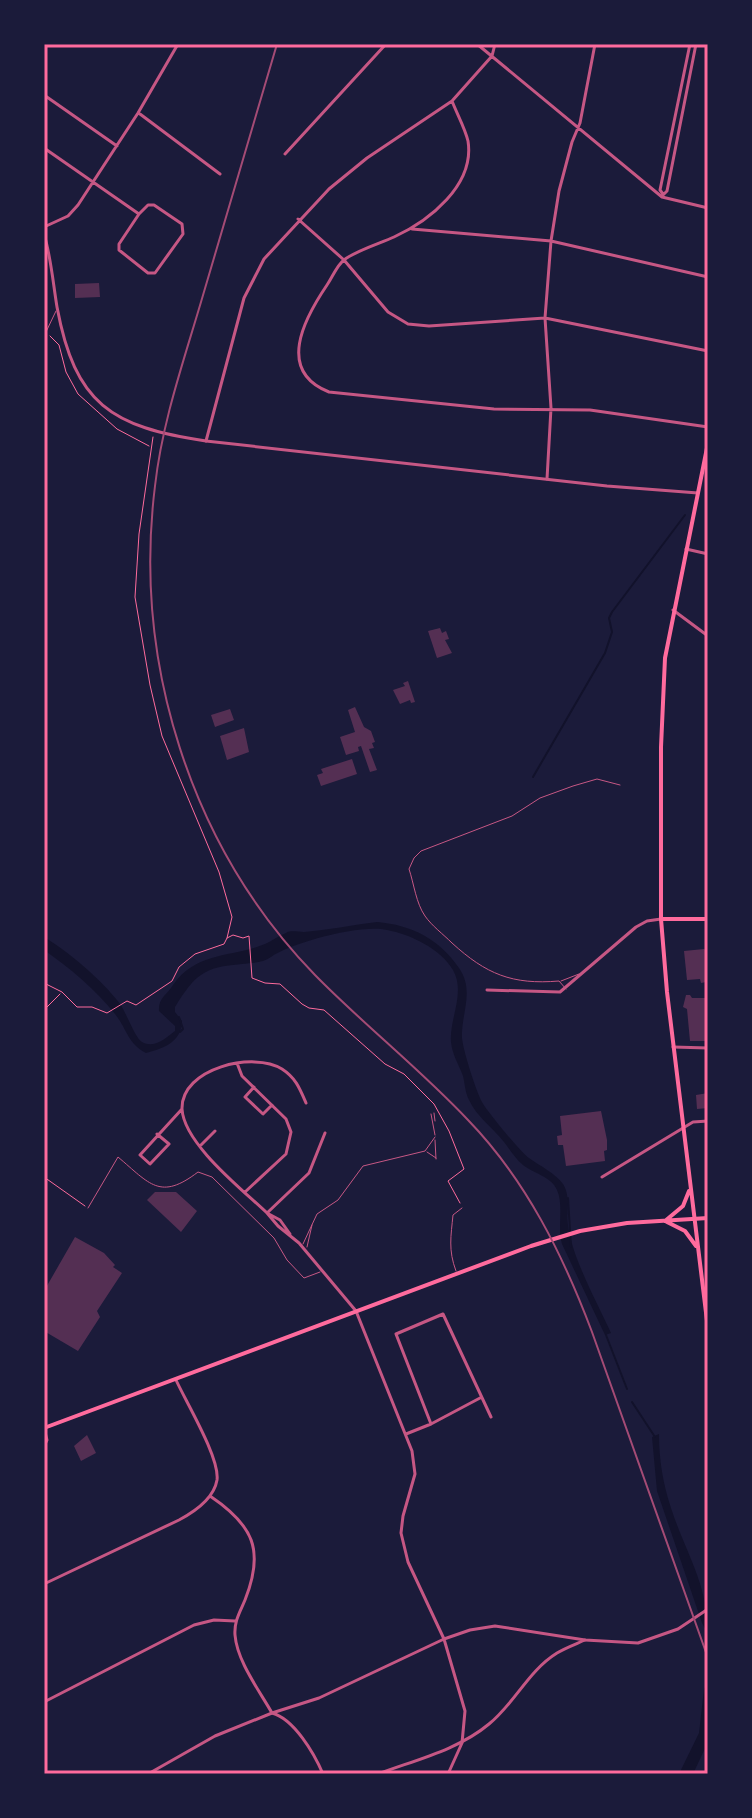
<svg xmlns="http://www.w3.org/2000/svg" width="752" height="1818" font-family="'Roboto Condensed',sans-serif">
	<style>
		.water { fill: #12122b }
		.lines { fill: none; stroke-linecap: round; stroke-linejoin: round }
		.stream { stroke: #12122b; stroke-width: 2 }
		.building { fill: #542f53 }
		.path { stroke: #ff6b9d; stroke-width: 1 }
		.service { stroke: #c65784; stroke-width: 1 }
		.minor { stroke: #c65784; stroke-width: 3 }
		.tertiary { stroke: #c65784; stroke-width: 3 }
		.secondary { stroke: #ff6b9d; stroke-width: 4 }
		.primary { stroke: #ff6b9d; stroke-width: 4 }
		.rail { stroke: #a44b75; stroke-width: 2 }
		.neatline { fill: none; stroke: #ff6b9d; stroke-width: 3 }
	</style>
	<rect width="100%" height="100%" fill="#1b1b3a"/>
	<path class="water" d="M377 922C412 925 439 939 459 968 475 991 461 1013 462 1038 463 1050 476 1091 482 1102 486 1110 522 1154 529 1158 540 1166 555 1173 563 1184 571 1196 566 1212 568 1225 572 1258 597 1302 611 1333L605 1335 562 1244C557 1227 564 1206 557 1190 552 1177 533 1173 523 1165 515 1158 510 1150 504 1142 492 1127 477 1117 469 1100 465 1092 465 1084 463 1076 459 1065 452 1054 451 1042 449 1019 466 993 453 970 441 949 410 934 387 930 360 924 291 943 271 957 263 963 251 963 242 964 203 967 195 975 175 1007V1012L182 1021C181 1042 165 1048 146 1053 128 1044 127 1029 115 1014 96 990 70 968 44 950V937C69 952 103 981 120 1004 126 1012 135 1038 142 1042 154 1049 166 1038 175 1031V1026L159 1011C158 998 167 995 173 985 197 951 231 958 265 944 272 941 278 936 286 933 290 930 298 932 304 932 328 930 352 925 377 922Z
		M659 1434C659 1460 663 1484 671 1508 686 1554 708 1584 708 1634L702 1623 657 1491 652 1437Z
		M708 1681V1742L693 1774H679L699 1733 704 1689Z"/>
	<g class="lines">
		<path class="stream" d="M533 777 605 653 612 632 609 618 612 612 685 515
			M179 1017 183 1029 180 1032
			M568 1198 571 1247
			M606 1335 627 1389
			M632 1402 655 1437"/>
	</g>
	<path class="building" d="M99 283 100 297 75 298V284Z
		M440 628 442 633 446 631 449 639 445 640 452 653 437 658 428 631Z
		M408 681 415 702 411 703 410 700 400 704 393 690 405 686 403 683Z
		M355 707 364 727 371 731 375 742 372 743 374 748 369 749 377 770 370 772 361 746 358 747 359 751 346 755 340 737 355 732 348 710Z
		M230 709 234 720 215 727 211 715Z
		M244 728 249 752 227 760 220 736Z
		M352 759 357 774 321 786 317 775 323 773 321 769Z
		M704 949 706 950 708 979H705L706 982 701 983 700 979 687 980 684 951Z
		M686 995H690L692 998H708V1041H690L687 1009 683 1007Z
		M708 1093V1108L697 1109 696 1095Z
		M601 1111 607 1140V1150L604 1151 605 1161 566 1166 563 1145H558L557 1136 562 1135 560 1116Z
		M155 1192H176L197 1211 181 1232 147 1200Z
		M75 1237 104 1253 115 1265 113 1267 122 1273 97 1311 100 1317 78 1351 44 1331V1291Z
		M87 1435 96 1453 81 1461 74 1446Z"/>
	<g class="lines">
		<path class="path" d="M50 336 59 345 66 372 78 394 117 429 149 446
			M153 437 139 534 135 597 150 685 162 736 219 872 232 917 227 938
			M44 983 62 992 77 1007H92L107 1013 127 1001 136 1005 172 981 179 967 195 954 224 944 227 938 233 935 243 938 249 936 252 978 265 983 280 984 302 1004 309 1008 324 1010 385 1064 404 1074 434 1104 449 1131 464 1169 448 1181 460 1203
			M44 1010 60 994
			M44 1177 85 1206"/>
		<path class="service" d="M45 334 56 311
			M561 981 579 974
			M566 989 559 981C512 985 486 974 452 943 443 934 432 926 425 916 416 903 414 884 409 869L414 858 421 851 512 816 540 798 573 786 597 779 620 785
			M434 1113 435 1121
			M431 1114 435 1135
			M435 1140 436 1159
			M427 1152 436 1158
			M88 1208 118 1157C150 1184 160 1201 198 1172L212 1177 274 1238 287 1260 304 1278 320 1272
			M303 1244 317 1214 338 1200 363 1166 425 1151 435 1137
			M307 1247 312 1225
			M456 1271C448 1250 451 1236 453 1215L462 1208"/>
		<path class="minor" d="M477 44 662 197 708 208
			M44 95 117 146
			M452 101C457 114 465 128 468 141 475 185 429 221 394 237 381 243 355 251 344 260 337 265 332 278 327 285 304 319 276 371 329 392L494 409 590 410 708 427
			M140 114 220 174
			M44 148 139 214 148 205H154L182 224 183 234 155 273H148L119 250V244L139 214
			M285 154 386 44
			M663 194 660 190 690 44
			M663 195 667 191 696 44
			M298 219 344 260 388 312 408 324 429 326 545 318 708 351
			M44 227 68 216 78 205 138 113 178 44
			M412 229 551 241 708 277
			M206 441 244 298 264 259 329 189 367 158 452 101 492 56 495 44
			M547 479 551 408 545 318 551 241 559 191 572 142 580 123 595 44
			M686 549 708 554
			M673 610 708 636
			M487 990 560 992 636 927 647 921 661 919
			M673 1047 708 1048
			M237 1063 242 1076 286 1119 291 1132 286 1154 245 1192
			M254 1087 245 1097 263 1114 272 1105
			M306 1103C300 1089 296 1078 282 1069 254 1051 181 1068 182 1109 184 1144 243 1190 267 1213L309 1173 325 1133
			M157 1134 169 1144 150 1164 140 1155 182 1109
			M200 1146 215 1131
			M602 1177 693 1122 708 1121
			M290 1234 280 1220 267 1213 278 1226 299 1243 356 1311
			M480 1398 431 1424 396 1334 443 1314 491 1417
			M406 1434 431 1424
			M44 1446 47 1440 44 1428
			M210 1496C253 1525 265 1550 245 1600 240 1612 234 1621 235 1635 237 1661 259 1690 272 1713 294 1719 314 1753 323 1774
			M44 1584 179 1520C194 1512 214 1498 217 1480 220 1458 186 1402 176 1380
			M44 1702 194 1625 214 1620 235 1621
			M378 1774C415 1760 458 1750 489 1724 515 1703 528 1671 557 1653 565 1648 576 1644 585 1640"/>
		<path class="tertiary" d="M44 234C51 257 53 283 57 307 75 404 111 427 206 441L607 486 698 493
			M356 1311 412 1451 415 1474 403 1516 401 1533 408 1562 444 1639 465 1711 462 1743 448 1774
			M148 1774 215 1736 272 1713 319 1698 444 1639 470 1630 495 1626 585 1640 638 1643 678 1629 708 1609"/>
		<path class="secondary" d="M661 919H708"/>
		<path class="primary" d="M708 443 665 658 661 747V919L667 992 708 1329
			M665 1221 683 1206 689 1191
			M667 1222 685 1231 696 1246
			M44 1428 531 1246 580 1231 627 1223 708 1218"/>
		<path class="rail" d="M277 44C251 130 226 216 201 302 183 363 162 423 155 486 133 662 190 846 315 975 364 1025 420 1069 468 1120 526 1180 563 1255 592 1332L708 1658"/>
	</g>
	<rect width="752" height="1818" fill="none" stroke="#1b1b3a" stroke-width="92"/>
	<rect x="46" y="46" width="660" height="1726" class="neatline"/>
</svg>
